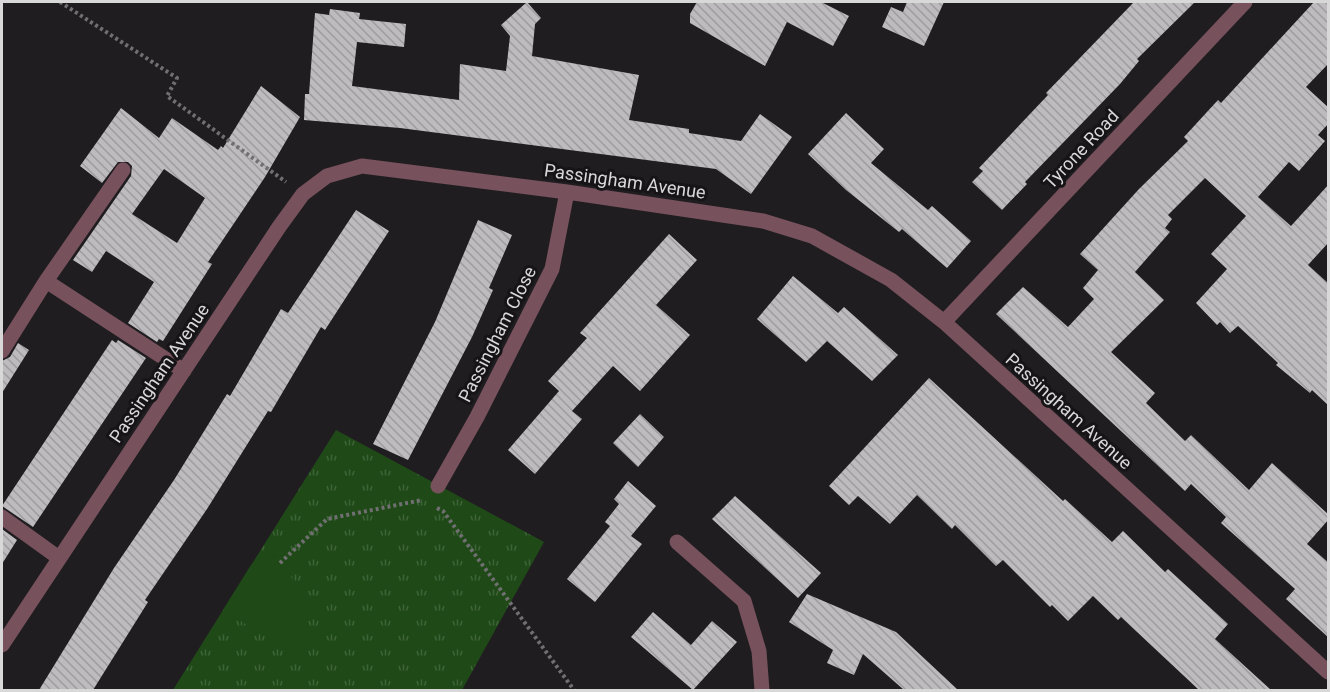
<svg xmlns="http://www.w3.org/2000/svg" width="1330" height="692" font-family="Roboto,sans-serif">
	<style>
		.grass { fill: url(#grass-tufts) }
		.park { fill: #1f4a17 }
		.building { fill: url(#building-back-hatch); fill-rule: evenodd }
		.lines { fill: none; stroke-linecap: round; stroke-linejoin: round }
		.path { stroke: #706f71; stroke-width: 4; stroke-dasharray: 3 3; stroke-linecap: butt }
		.minor { stroke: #77515c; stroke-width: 15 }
		.labels { text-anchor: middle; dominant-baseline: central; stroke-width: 6; stroke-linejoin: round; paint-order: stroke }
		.street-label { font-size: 18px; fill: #d9d8d9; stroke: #161416 }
	</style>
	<defs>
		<pattern id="grass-tufts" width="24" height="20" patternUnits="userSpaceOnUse" patternTransform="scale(1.5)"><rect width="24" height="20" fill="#1f4a17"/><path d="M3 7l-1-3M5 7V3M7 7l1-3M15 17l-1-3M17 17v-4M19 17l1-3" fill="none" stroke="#3f6338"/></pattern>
		<pattern id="building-back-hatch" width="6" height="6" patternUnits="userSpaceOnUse" patternTransform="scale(1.5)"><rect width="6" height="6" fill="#bebbbf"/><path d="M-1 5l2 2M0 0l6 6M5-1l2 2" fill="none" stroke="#9f9ca0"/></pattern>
	</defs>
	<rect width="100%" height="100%" fill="#1f1d20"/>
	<path class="grass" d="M336 430 544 542 462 690H173Z"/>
	<path class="park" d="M271 552 289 573 308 605 307 640 291 652 223 610 251 565Z"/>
	<path class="building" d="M527 2 541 18 535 24 532 56 639 75 629 120 689 129V133L741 141 760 114 792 137 751 194 716 169 400 128 304 120 305 94H309L315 13 329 15 330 9 360 13 359 19 406 24 404 47 357 42 352 86 459 100 460 64 506 71 510 36 501 25Z
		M697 2H821L849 16 833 46 787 22 765 66 690 23V14Z
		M907 2H944L924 46 882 27 891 7 903 12Z
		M1134 2H1195L1137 59 1139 61 1120 84 1025 182 1027 184 1002 210 972 182 983 171 979 168 1048 95 1046 93Z
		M1314 2H1329V63L1306 87 1329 108V123L1318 135 1325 141 1299 171 1289 162 1258 197 1291 226 1329 184V242L1308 265 1329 284V406L1312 390 1310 393 1276 365 1278 363 1238 326 1230 333 1220 322 1217 325 1196 303 1227 269 1211 254 1246 216 1205 178 1168 215 1172 219 1165 228 1170 232 1135 272 1164 300 1111 352 1155 393 1146 403 1185 441 1191 435 1249 490 1272 463 1329 515V519L1307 544 1329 563V638L1286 599 1295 589 1221 523 1226 517 1191 484 1185 491 996 314 1023 287 1068 327 1094 299 1083 288 1098 270 1080 254 1139 189 1188 141 1184 137 1218 100 1221 103Z
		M261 86 300 117 265 177 208 262 212 264 163 341 159 339 157 342 128 323 154 282 106 251 92 272 73 260 131 176 132 166 128 162H118L102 183 80 166 121 108 159 138 172 118 218 150 221 146 223 148ZM164 169 205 198 177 243 132 214Z
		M846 113 884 149 871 163 928 210 932 206 971 241 947 268 902 229 899 232 846 190 808 154Z
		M356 210 389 231 325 330 321 327 271 412 268 411 207 509 145 600 148 602 93 690H39L114 568 174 480 227 394 230 396 281 309 288 313Z
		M478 220 512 235 489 288 493 290 472 337 408 460 373 444 435 322Z
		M669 234 697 260 656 305 690 335 640 391 613 366 572 411 582 419 535 474 508 450 559 391 548 381 587 338 580 333Z
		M793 276 838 313 844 307 898 355 872 381 827 341 806 362 757 319Z
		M112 340 116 343 118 340 146 358 33 527 2 506Z
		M18 343 29 350 2 393V361L10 357Z
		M929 378 1063 501 1065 499 1112 542 1123 531 1165 572 1168 569 1228 624 1215 639 1271 690H1199L1121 617 1118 620 1093 596 1068 621 1052 605 1050 607 1003 560 996 566 955 525 952 529 917 495 890 524 858 496 849 505 829 486Z
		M640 414 664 437 638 467 613 443Z
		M628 481 656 506 631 536 642 544 595 602 567 579 610 526 605 522 619 504 614 499Z
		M735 496 821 573 798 598 712 519Z
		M2 529 17 540 2 564Z
		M807 594 896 632 958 690H904L863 654 854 675 827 663 833 650 789 622Z
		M653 612 691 645 712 621 737 642 693 690 631 637Z"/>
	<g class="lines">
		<path class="path" d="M60 2 177 78 167 96 286 182
			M437 508 443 511 574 690
			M280 563 327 519 422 500"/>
		<path class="minor" d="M46 281 184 371
			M944 322 1245 2
			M2 351 46 281 123 170
			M438 486 477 417 552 269 567 192
			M2 517 59 558
			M677 542 744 601 759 651 762 690
			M2 645 279 227 303 194 327 176 362 166 567 192 763 221 812 236 891 280 944 322 1328 672"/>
	</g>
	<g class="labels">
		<g class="street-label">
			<text transform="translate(1081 149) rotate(-47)">Tyrone Road</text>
			<text transform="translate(625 181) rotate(8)">Passingham Avenue</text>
			<text transform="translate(497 334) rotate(-63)">Passingham Close</text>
			<text transform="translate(159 373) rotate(-56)">Passingham Avenue</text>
			<text transform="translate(1069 411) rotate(42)">Passingham Avenue</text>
		</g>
	</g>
	<rect width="1330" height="692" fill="none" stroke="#d9d8d9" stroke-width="6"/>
</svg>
